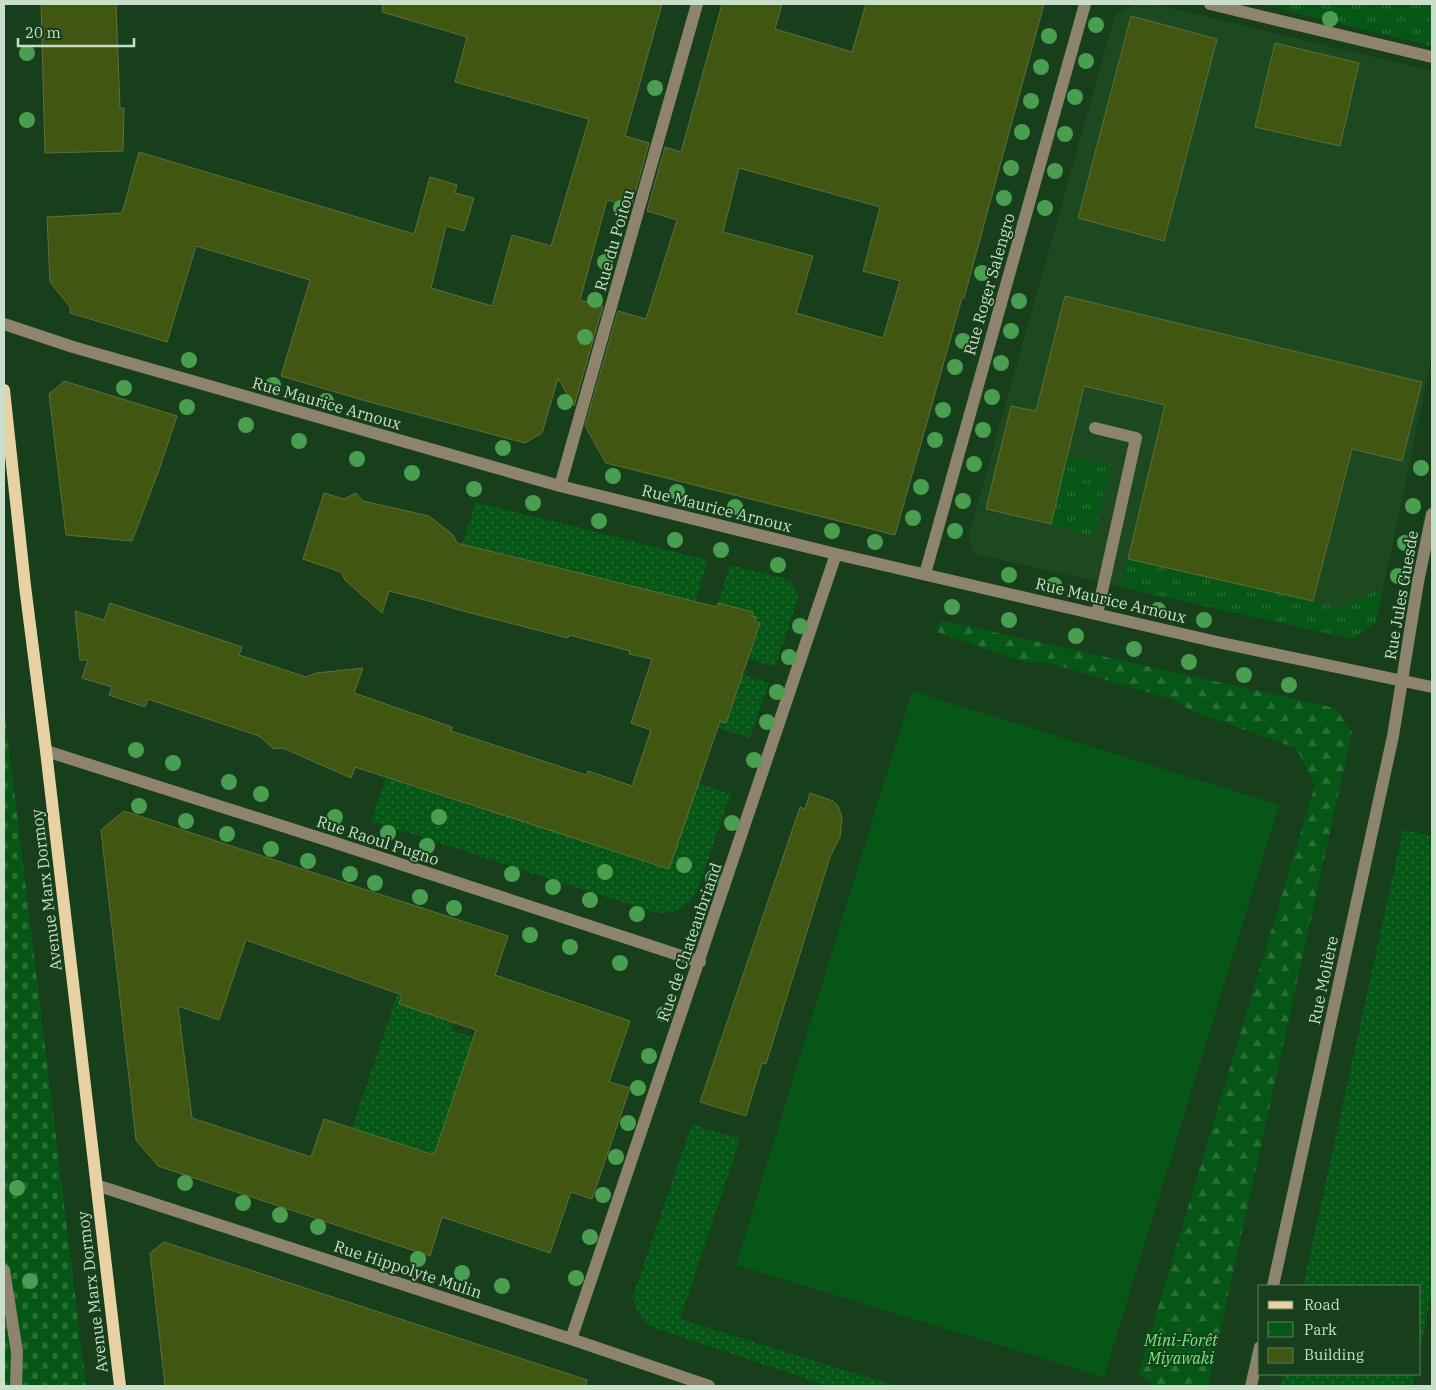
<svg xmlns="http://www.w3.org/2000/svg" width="1436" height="1390" font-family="'IBM Plex Serif',serif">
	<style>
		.built { fill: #1c491f }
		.grass { fill: url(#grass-dots) }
		.forest { fill: url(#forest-firs) }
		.cemetery { fill: url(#cemetery-stones) }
		.park { fill: url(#park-tufts) }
		.pitch { fill: #065716 }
		.building { fill: #415611; stroke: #5d6f3c; fill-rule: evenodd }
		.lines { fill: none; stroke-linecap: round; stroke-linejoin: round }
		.minor { stroke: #8e836d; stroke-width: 12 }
		.major { stroke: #e8d1a3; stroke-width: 12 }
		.tree { fill: #499e4f }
		.labels { text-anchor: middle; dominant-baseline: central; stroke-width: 4; stroke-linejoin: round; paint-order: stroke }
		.street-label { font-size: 16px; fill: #c9dfc9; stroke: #173f1b }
		.park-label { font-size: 16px; font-style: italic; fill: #72ec7a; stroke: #173f1b }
	</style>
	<defs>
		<pattern id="grass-dots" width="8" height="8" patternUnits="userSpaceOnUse" patternTransform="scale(1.25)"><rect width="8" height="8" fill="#065716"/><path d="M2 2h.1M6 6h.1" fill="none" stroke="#296f37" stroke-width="1.8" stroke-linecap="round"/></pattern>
		<pattern id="forest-firs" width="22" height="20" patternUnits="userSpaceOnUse" patternTransform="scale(1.25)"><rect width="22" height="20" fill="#065716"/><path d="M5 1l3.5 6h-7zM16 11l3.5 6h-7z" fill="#296f37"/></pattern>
		<pattern id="cemetery-stones" width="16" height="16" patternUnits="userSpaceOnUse" patternTransform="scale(1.25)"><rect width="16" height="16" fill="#065716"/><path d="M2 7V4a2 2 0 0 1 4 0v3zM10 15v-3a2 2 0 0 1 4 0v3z" fill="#296f37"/></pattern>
		<pattern id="park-tufts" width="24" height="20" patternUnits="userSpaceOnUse" patternTransform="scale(1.25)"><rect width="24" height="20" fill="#065716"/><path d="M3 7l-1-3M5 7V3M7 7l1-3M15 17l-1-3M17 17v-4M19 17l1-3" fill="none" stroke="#296f37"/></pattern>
	</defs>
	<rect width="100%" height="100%" fill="#173f1b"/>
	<path class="built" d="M1136 4H1153L1432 71V356L1376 623 1352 639 975 554 968 538 1115 15Z"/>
	<path class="grass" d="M476 502 708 560 695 602 462 544Z
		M730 565 790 580 799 595 775 667 748 659 759 623 755 622 756 617 752 616 753 612 718 603Z
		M742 674 769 683 750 738 718 728 720 721 726 723Z
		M386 777 669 869 698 783 731 794 696 893C682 911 673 916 650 911L371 821Z
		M1403 830 1432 836V1291L1420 1349V1286H1303Z
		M398 993 402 995 399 1004 454 1023 452 1030 474 1037 434 1154 411 1148 349 1137Z
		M692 1124 740 1139 680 1319 895 1386H828L646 1325 632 1299Z
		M1284 1374H1415L1412 1386H1281Z"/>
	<path class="forest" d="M940 620 1335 708 1352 732 1208 1386H1155L1138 1374 1315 785 1296 748 1194 712 1174 700 1049 663 1024 662 937 632Z"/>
	<path class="cemetery" d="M4 707 86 1386H4Z"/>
	<path class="park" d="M1260 4H1432V46Z
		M1068 455 1111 466 1094 536 1051 524Z
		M1128 559 1343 608 1383 587 1376 623 1352 639 1120 587Z"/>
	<path class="pitch" d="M912 691 1279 805 1104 1377 736 1265Z"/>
	<path class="building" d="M41 4H116L120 108H124L123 151 45 153Z
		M383 4H662L625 136 649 143 631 207 607 200 580 300 603 306 574 406 558 378 542 433 525 443 366 401 281 376 310 280 196 246 167 342 70 313V307L50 282 47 217 122 213 139 152 414 234 430 177 457 185 455 193 474 198 464 231 446 226 431 288 492 306 512 235 551 246 589 119 455 82 467 37 382 12Z
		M722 4H782L775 29 852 52 866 4H1044L964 298H962L895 535 606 463 585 426 618 311 646 319 677 220 647 211 665 147 681 152ZM739 168 880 207 863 271 900 281 883 338 796 313 813 256 723 232Z
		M1131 16 1217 39 1164 241 1078 218Z
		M1275 43 1359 63 1340 146 1255 127Z
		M1065 296 1422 382 1402 461 1352 449 1313 601 1128 559 1165 405 1084 386 1051 524 986 509 1011 406 1036 411Z
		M64 381 177 416 159 470 132 541 66 535 49 394Z
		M324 493 344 499 356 493 363 501 429 516 453 535 457 543 717 607 718 603 753 612 752 616 756 617 755 622 760 623 726 723 720 721 669 869 355 767 351 778 283 748 274 749 259 736 148 699 145 707 109 695 112 687 82 678 88 660H80L75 611 104 620 110 603 242 647 239 655 306 677 316 673 363 668 354 693 452 727 451 731 586 775 588 771 632 786 651 730 631 723 652 659 629 654 630 651 569 635 568 638 459 610 429 601 389 591 382 613 345 580 341 572 303 559Z
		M810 793 833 801 838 806 842 817 840 837 830 857 766 1064 762 1063 746 1116 700 1102 800 807 805 809Z
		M124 811 508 936 495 975 630 1021 609 1082 630 1088 592 1199 571 1192 550 1253 442 1217 430 1256 158 1166 136 1140 101 830ZM246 940 402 995 399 1004 476 1030 434 1155 324 1119 311 1157 192 1118 178 1006 219 1020Z
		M164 1242 587 1380 586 1386H165L150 1253Z"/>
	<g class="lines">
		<path class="minor" d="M1210 4 1432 57
			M4 324 73 347 560 486 836 554 1217 642 1432 687
			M1095 428 1136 438 1097 614
			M560 486 697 4
			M925 574 1085 4
			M46 751 342 845 700 962
			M96 1185 571 1339 709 1386
			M4 1270 17 1352 16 1386
			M1273 1286 1393 736 1418 582 1432 514
			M571 1339 836 554
			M1251 1386 1260 1347"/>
		<path class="major" d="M4 390 25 586 46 751 120 1386"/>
	</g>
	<g class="tree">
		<circle cx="1330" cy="19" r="8"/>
		<circle cx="1096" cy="25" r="8"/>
		<circle cx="1049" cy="36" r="8"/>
		<circle cx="27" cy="53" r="8"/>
		<circle cx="1086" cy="61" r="8"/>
		<circle cx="1041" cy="67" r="8"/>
		<circle cx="655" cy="88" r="8"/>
		<circle cx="1075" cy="97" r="8"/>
		<circle cx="1031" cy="101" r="8"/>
		<circle cx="27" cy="120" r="8"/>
		<circle cx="1022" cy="132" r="8"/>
		<circle cx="1065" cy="134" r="8"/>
		<circle cx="1011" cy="168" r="8"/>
		<circle cx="1055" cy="171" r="8"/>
		<circle cx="1004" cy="198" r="8"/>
		<circle cx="621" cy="208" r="8"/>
		<circle cx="1045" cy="208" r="8"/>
		<circle cx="605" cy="262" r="8"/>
		<circle cx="982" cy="273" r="8"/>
		<circle cx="595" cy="300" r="8"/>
		<circle cx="1019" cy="301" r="8"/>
		<circle cx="1011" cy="331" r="8"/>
		<circle cx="585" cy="337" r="8"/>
		<circle cx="963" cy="341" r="8"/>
		<circle cx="189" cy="360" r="8"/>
		<circle cx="1001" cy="363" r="8"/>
		<circle cx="955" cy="367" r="8"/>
		<circle cx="273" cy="385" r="8"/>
		<circle cx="124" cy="388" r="8"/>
		<circle cx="992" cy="397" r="8"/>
		<circle cx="326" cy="401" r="8"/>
		<circle cx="565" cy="402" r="8"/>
		<circle cx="187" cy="407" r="8"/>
		<circle cx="943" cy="410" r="8"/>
		<circle cx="246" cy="425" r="8"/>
		<circle cx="983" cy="430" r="8"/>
		<circle cx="935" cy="440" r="8"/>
		<circle cx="299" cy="441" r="8"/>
		<circle cx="503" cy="448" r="8"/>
		<circle cx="357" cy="459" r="8"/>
		<circle cx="974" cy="464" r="8"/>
		<circle cx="1421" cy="468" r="8"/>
		<circle cx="412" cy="473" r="8"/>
		<circle cx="613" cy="476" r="8"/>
		<circle cx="921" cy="487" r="8"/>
		<circle cx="474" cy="489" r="8"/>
		<circle cx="677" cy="492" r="8"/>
		<circle cx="963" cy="501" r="8"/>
		<circle cx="533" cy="503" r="8"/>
		<circle cx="1413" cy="506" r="8"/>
		<circle cx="735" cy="507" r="8"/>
		<circle cx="913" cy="518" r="8"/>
		<circle cx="599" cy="521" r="8"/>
		<circle cx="832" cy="531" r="8"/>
		<circle cx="955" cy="531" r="8"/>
		<circle cx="675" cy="540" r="8"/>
		<circle cx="875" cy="542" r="8"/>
		<circle cx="1405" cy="543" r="8"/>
		<circle cx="721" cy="550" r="8"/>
		<circle cx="778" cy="565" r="8"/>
		<circle cx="1009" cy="575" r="8"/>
		<circle cx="1398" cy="576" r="8"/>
		<circle cx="1054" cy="585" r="8"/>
		<circle cx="952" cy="607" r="8"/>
		<circle cx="1158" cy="610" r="8"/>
		<circle cx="1009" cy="620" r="8"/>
		<circle cx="1204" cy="620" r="8"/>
		<circle cx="800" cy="626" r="8"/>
		<circle cx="1076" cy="636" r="8"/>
		<circle cx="1134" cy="649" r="8"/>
		<circle cx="789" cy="657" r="8"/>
		<circle cx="1189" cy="662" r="8"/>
		<circle cx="1244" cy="675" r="8"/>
		<circle cx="1289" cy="685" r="8"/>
		<circle cx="777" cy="692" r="8"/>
		<circle cx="767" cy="722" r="8"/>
		<circle cx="136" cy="750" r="8"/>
		<circle cx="754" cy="760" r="8"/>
		<circle cx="173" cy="763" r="8"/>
		<circle cx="229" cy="782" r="8"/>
		<circle cx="261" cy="794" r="8"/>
		<circle cx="139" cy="806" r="8"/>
		<circle cx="335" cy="817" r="8"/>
		<circle cx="439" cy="817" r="8"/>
		<circle cx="186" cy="821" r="8"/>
		<circle cx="732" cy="823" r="8"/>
		<circle cx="388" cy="833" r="8"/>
		<circle cx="227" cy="834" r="8"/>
		<circle cx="427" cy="846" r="8"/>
		<circle cx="271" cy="849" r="8"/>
		<circle cx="308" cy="861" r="8"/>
		<circle cx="684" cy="865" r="8"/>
		<circle cx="605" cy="872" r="8"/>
		<circle cx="350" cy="874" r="8"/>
		<circle cx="512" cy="874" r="8"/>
		<circle cx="713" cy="878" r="8"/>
		<circle cx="375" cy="883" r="8"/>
		<circle cx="553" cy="887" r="8"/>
		<circle cx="420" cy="897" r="8"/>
		<circle cx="590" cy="900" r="8"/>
		<circle cx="454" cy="908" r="8"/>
		<circle cx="637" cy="914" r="8"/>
		<circle cx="530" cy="935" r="8"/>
		<circle cx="570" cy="947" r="8"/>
		<circle cx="620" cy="963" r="8"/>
		<circle cx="664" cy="1014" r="8"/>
		<circle cx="649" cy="1056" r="8"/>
		<circle cx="638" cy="1088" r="8"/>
		<circle cx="628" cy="1123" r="8"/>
		<circle cx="616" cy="1157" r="8"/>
		<circle cx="185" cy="1183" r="8"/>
		<circle cx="17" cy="1188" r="8"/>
		<circle cx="603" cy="1195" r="8"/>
		<circle cx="243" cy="1203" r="8"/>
		<circle cx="280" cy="1215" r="8"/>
		<circle cx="318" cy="1227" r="8"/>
		<circle cx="590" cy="1237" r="8"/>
		<circle cx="418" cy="1259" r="8"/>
		<circle cx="462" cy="1273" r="8"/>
		<circle cx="576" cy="1278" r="8"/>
		<circle cx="30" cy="1281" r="8"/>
		<circle cx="502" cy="1286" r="8"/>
	</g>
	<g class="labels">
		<g class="street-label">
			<text transform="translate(614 240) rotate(-74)">Rue du Poitou</text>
			<text transform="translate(989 284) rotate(-74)">Rue Roger Salengro</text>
			<text transform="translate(327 403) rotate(16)">Rue Maurice Arnoux</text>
			<text transform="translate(717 508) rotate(14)">Rue Maurice Arnoux</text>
			<text transform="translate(1401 595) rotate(-80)">Rue Jules Guesde</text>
			<text transform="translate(1111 600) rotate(13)">Rue Maurice Arnoux</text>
			<text transform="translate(378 840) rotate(18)">Rue Raoul Pugno</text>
			<text transform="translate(46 890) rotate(-97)">Avenue Marx Dormoy</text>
			<text transform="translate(689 942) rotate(-71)">Rue de Chateaubriand</text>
			<text transform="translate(1323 980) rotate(-78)">Rue Molière</text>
			<text transform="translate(408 1269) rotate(18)">Rue Hippolyte Mulin</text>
			<text transform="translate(92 1292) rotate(-97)">Avenue Marx Dormoy</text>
		</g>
		<g class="park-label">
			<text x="1181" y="1340">Mini-Forêt<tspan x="1181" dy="18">Miyawaki</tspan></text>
		</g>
	</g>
	<rect width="1436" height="1390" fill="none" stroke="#c9dfc9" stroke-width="10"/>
	<rect x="1258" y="1285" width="162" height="90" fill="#173f1b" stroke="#5e7f61"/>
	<rect x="1268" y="1301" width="25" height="8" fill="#e8d1a3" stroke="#5e7f61"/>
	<text x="1304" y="1310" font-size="15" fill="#c9dfc9">Road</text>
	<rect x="1268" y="1322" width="25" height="15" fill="url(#park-tufts)" stroke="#5e7f61"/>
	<text x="1304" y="1335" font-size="15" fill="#c9dfc9">Park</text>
	<rect x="1268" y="1348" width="25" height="15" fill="#415611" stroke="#5e7f61"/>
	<text x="1304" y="1360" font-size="15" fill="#c9dfc9">Building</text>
	<path d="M18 38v8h116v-8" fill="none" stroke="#c9dfc9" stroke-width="2.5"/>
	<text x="25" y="38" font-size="15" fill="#c9dfc9" stroke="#173f1b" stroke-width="4" paint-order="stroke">20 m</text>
</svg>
